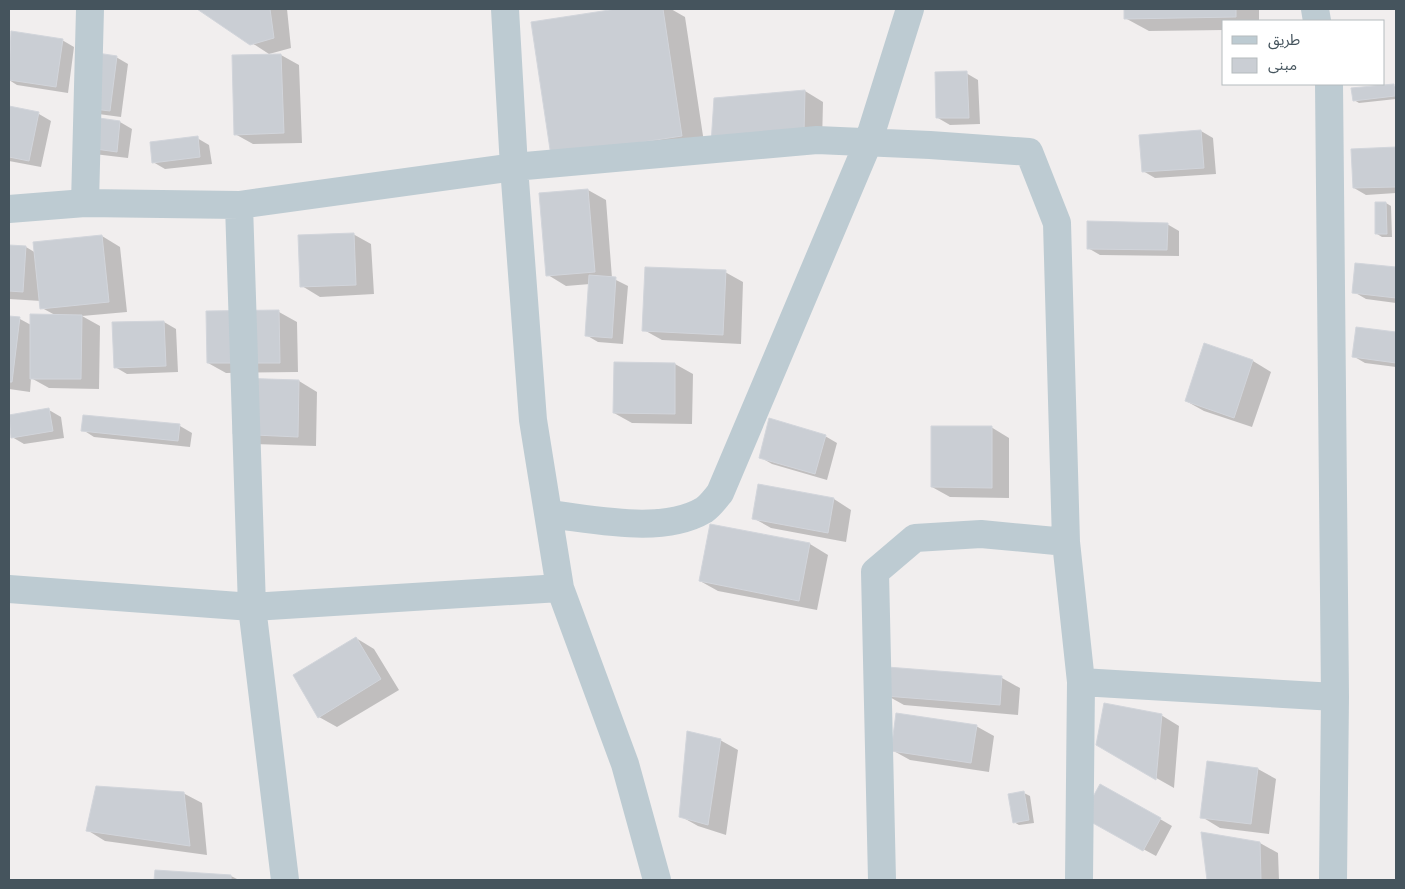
<svg xmlns="http://www.w3.org/2000/svg" width="1405" height="889" font-family="Poppins,'Noto Sans Arabic',sans-serif">
	<style>
		.shadow { fill: #0003 }
		.building { fill: #caced4; stroke: #d2d5db }
		.lines { fill: none; stroke-linecap: round; stroke-linejoin: round }
		.minor { stroke: #bdcbd2; stroke-width: 28 }
	</style>
	<rect width="100%" height="100%" fill="#f1eeee"/>
	<path class="shadow" d="M199 9H287L291 48 269 54Z
		M624 9H671L685 17 705 149 576 169 532 23Z
		M1125 9H1259V21H1224V30L1149 31 1125 18Z
		M12 33 62 40 74 47 68 93 17 85 9 80Z
		M281 55 299 65 302 143 253 144 235 134 233 56Z
		M116 57 128 64 121 117 91 113Z
		M966 73 978 80 980 124 950 125 938 118Z
		M1393 86 1396 87V99L1359 103 1354 100Z
		M805 91 823 102 822 143 731 154Z
		M9 107 39 114 51 121 41 167 9 161Z
		M86 117 120 122 132 129 128 158 94 154Z
		M1201 131 1213 138 1216 174 1155 178 1143 171 1140 136Z
		M197 138 209 145 212 164 165 169 153 162Z
		M1396 148V193L1366 195 1354 188 1353 150Z
		M588 190 606 200 612 278 628 286 623 344 598 342 586 335 590 284 566 286 548 275Z
		M1386 203 1391 206 1392 237H1382L1377 234Z
		M1167 224 1179 231V256L1100 255 1088 248Z
		M353 234 371 244 374 294 320 297 302 286Z
		M102 236 120 247 127 312 82 316 100 326 99 389 49 388 31 378 30 392 9 389V317L20 319 31 325 55 315 42 308 41 301 9 299V246L26 247 36 253Z
		M1356 264 1396 269V303L1366 299 1354 292Z
		M725 272 743 282 741 344 662 340 644 330Z
		M208 312H279L297 322 298 372 226 373 208 363Z
		M164 322 176 329 178 372 127 374 115 367 113 324Z
		M1357 328 1396 333V367L1365 363 1353 356Z
		M1205 345 1253 361 1271 372 1252 427 1204 411 1186 401Z
		M675 364 693 374 692 424 632 423 614 413Z
		M236 379 299 381 317 392 316 446 252 444Z
		M49 410 61 417 64 438 24 444 12 437 9 416Z
		M180 426 192 433 190 447 94 437 83 430Z
		M991 427 1009 438V498L950 497 932 487Z
		M825 436 837 443 827 480 772 464 760 457Z
		M834 499 851 510 846 542 771 528 753 518Z
		M810 544 828 555 817 610 718 591 700 581Z
		M356 638 374 649 399 690 337 727 319 717Z
		M888 668 1002 678 1020 688 1018 715 904 705 886 695Z
		M1161 715 1179 726 1174 788 1098 745Z
		M976 726 994 736 989 772 910 760 892 750Z
		M720 740 738 750 726 835 698 826 680 816Z
		M1258 769 1276 779 1269 834 1220 828 1202 817Z
		M183 793 202 803 207 855 105 841 87 830Z
		M1024 793 1030 796 1034 823 1019 825 1014 822Z
		M1160 819 1172 826 1156 856 1095 823Z
		M1202 834 1260 843 1278 853 1279 880H1208Z
		M156 871 231 876 239 880H156Z"/>
	<path class="building" d="M197 9H270L274 38 250 45Z
		M616 9H663L682 136 551 156 531 22Z
		M1124 9H1236V17L1124 19Z
		M11 31 63 39 56 87 9 80Z
		M84 51 117 56 110 111 77 107Z
		M281 54 284 133 234 135 232 55Z
		M967 71 969 118H936L935 72Z
		M1394 84 1395 96 1353 101 1351 88Z
		M805 90 804 133 711 144 714 98Z
		M9 106 39 112 29 161 9 157Z
		M85 116 120 121 117 152 81 147Z
		M1201 130 1204 168 1142 172 1139 135Z
		M198 136 200 157 152 163 150 142Z
		M1396 147V187L1353 188 1351 149Z
		M588 189 595 272 546 276 539 193Z
		M1375 202H1386L1387 234H1375Z
		M1087 221 1168 223 1167 250 1087 249Z
		M354 233 356 285 300 287 298 235Z
		M102 235 109 302 40 309 33 242Z
		M9 245 26 246 23 292 9 291Z
		M1355 263 1396 267V298L1352 293Z
		M645 267 726 270 723 335 642 331Z
		M589 275 616 277 612 338 585 336Z
		M279 310 280 363H207L206 311Z
		M30 314 82 315 81 379H30Z
		M9 316 20 317 12 382H9Z
		M164 321 166 366 114 368 112 322Z
		M1356 327 1396 332V363L1352 357Z
		M1204 343 1253 360 1234 418 1185 401Z
		M614 362 675 363V414L613 413Z
		M235 378 299 380 298 437 233 434Z
		M49 408 53 431 11 438 9 415Z
		M83 415 180 424 178 441 81 431Z
		M769 418 826 435 815 474 759 458Z
		M931 426H992V488L931 487Z
		M758 484 834 498 828 533 752 519Z
		M710 524 810 543 799 601 699 581Z
		M356 637 381 679 318 718 293 675Z
		M887 667 1002 676 1000 705 885 696Z
		M1104 703 1162 714 1156 780 1096 745Z
		M896 713 977 725 971 763 891 751Z
		M687 731 721 739 708 825 679 817Z
		M1207 761 1258 768 1251 824 1200 818Z
		M1100 784 1161 818 1143 851 1082 817Z
		M96 786 184 792 190 846 86 831Z
		M1024 791 1029 820 1013 823 1008 794Z
		M1201 832 1260 842 1261 880H1207Z
		M155 870 231 875V880H154Z"/>
	<g class="lines">
		<path class="minor" d="M505 9 514 167 533 420 560 588 625 764 657 880
			M1315 9 1317 21
			M85 203 90 9
			M239 205 252 607 285 880
			M9 209 85 203 239 205 514 167 817 140 930 145 1029 152 1057 223 1066 542 1081 682 1335 697 1329 84
			M548 514C594 519 662 535 704 510 710 506 715 499 720 493L868 143 910 9
			M9 589 252 607 560 588
			M882 880 875 572 915 538 981 534 1066 542
			M1079 880 1081 682
			M1333 880 1335 697"/>
	</g>
	<rect width="1405" height="889" fill="none" stroke="#45545d" stroke-width="20"/>
	<rect x="1222" y="20" width="162" height="65" fill="#ffffff" stroke="#b5bbbe"/>
	<rect x="1232" y="36" width="25" height="8" fill="#bdcbd2" stroke="#b5bbbe"/>
	<text x="1268" y="45" font-size="15" fill="#45545d">طريق</text>
	<rect x="1232" y="58" width="25" height="15" fill="#caced4" stroke="#b5bbbe"/>
	<text x="1268" y="70" font-size="15" fill="#45545d">مبنى</text>
</svg>
